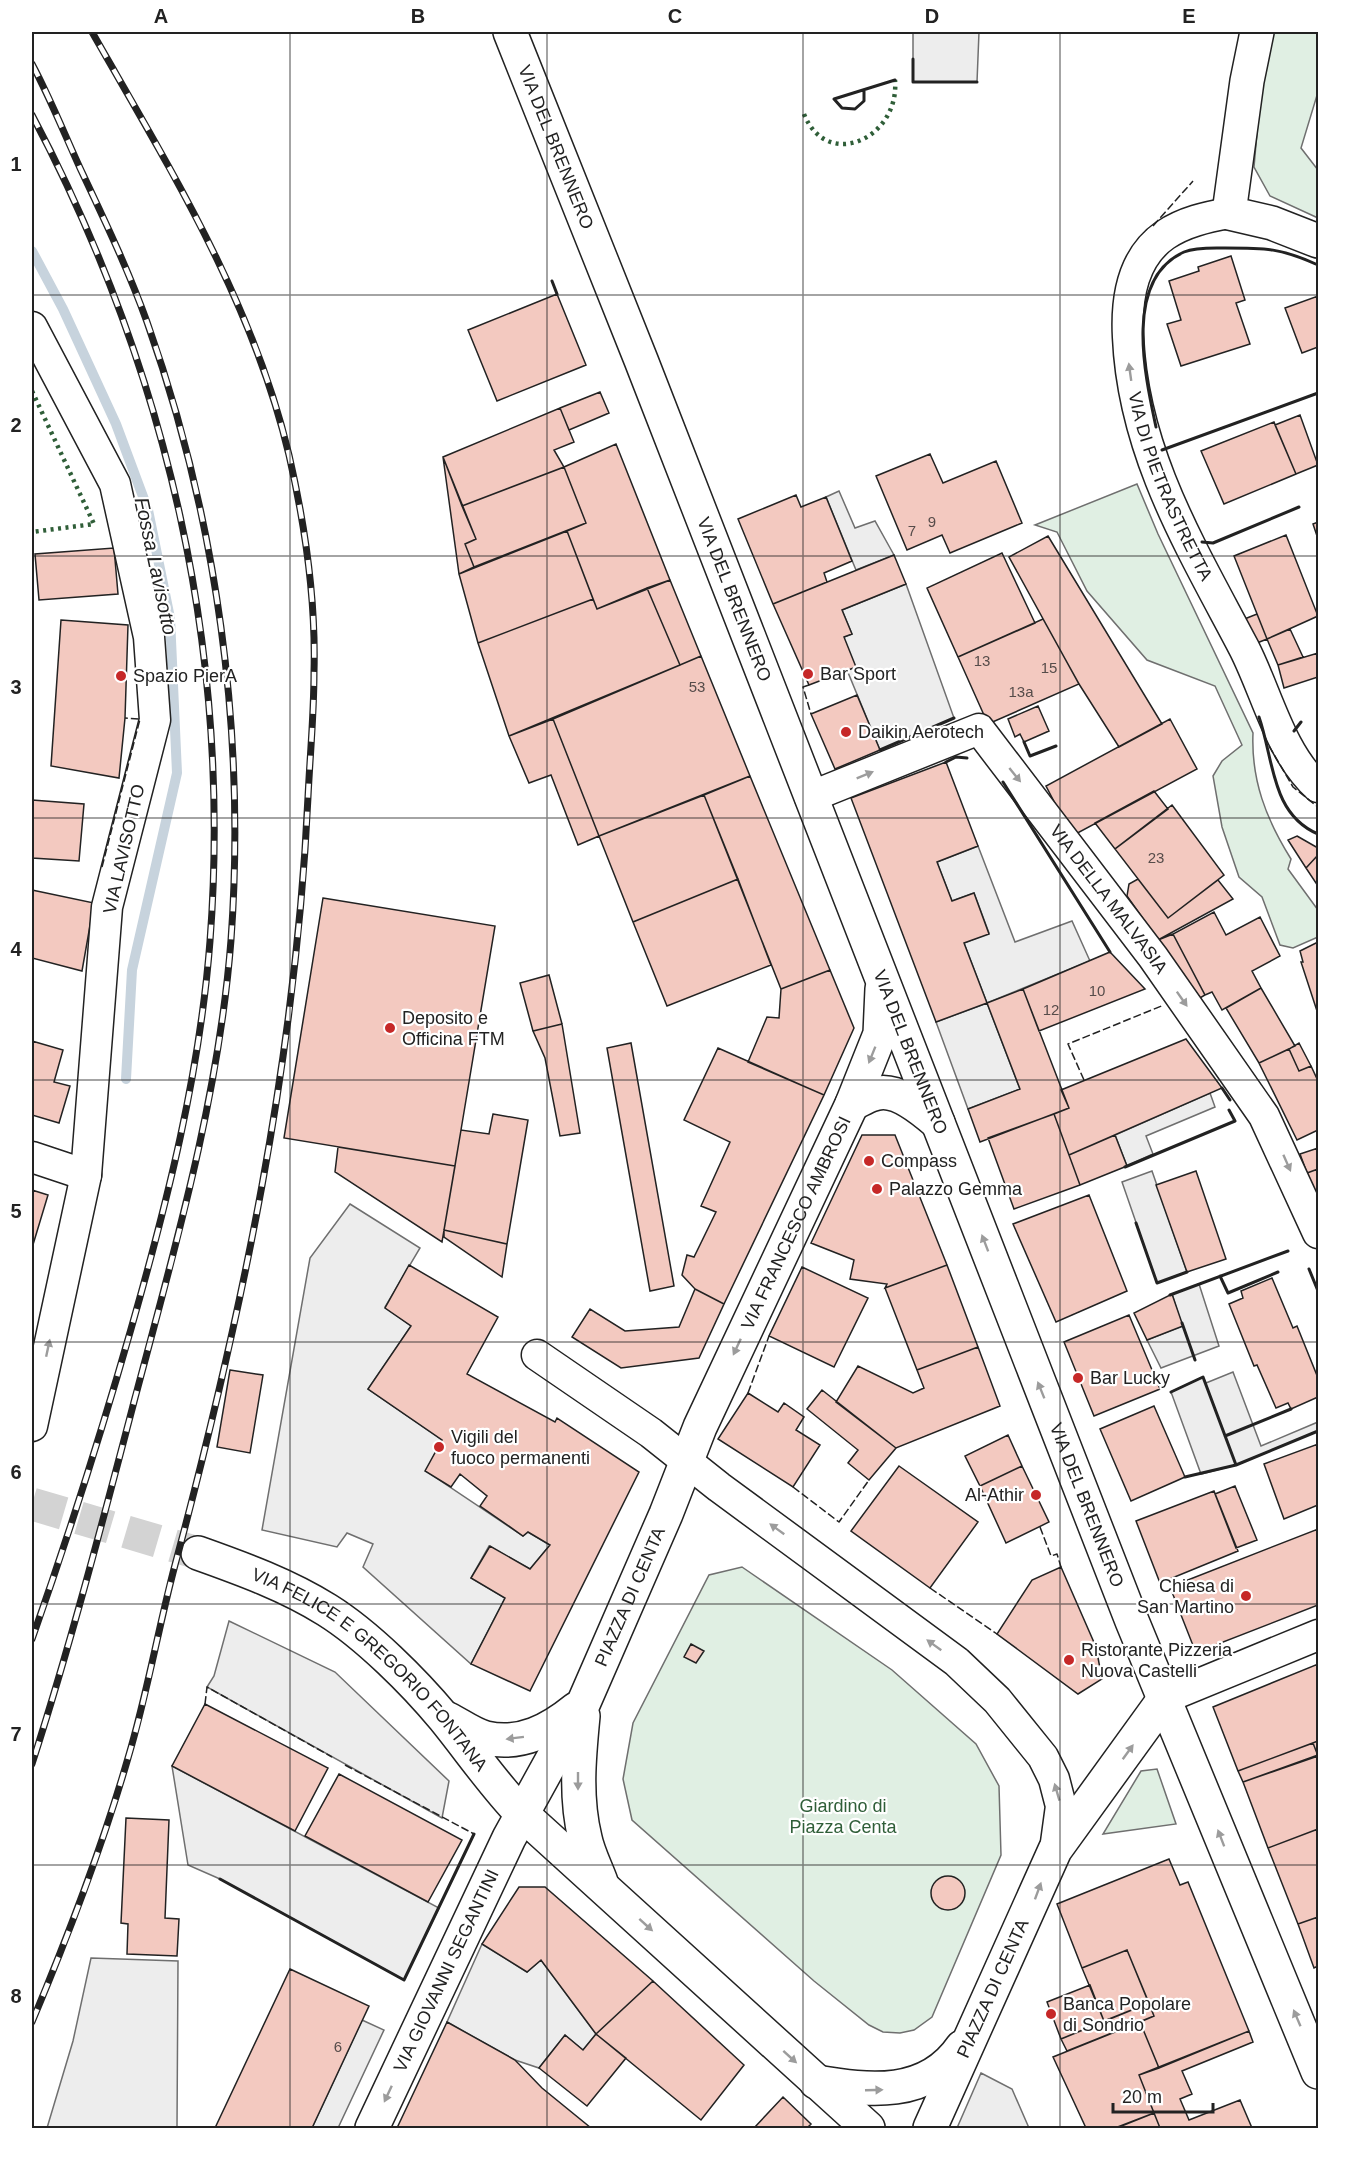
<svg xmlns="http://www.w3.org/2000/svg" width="1350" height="2160" font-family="Helvetica,sans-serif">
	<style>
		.green { fill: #e0efe3; stroke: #6f6f6f; stroke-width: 1.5 }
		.parking { fill: #ededed; stroke: #6f6f6f; stroke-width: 1.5 }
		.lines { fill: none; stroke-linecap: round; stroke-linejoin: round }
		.stream { stroke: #c7d3dd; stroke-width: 10 }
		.building { fill: #f3c9c0; stroke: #222; stroke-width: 1.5 }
		.secondary-tunnel { stroke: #d3d3d3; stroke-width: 33; stroke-dasharray: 33 16; stroke-linecap: butt }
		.street-casing { stroke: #222; stroke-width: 33 }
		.secondary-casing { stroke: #222; stroke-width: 36 }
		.street { stroke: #fff; stroke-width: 30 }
		.secondary { stroke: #fff; stroke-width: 33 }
		.rail-casing { stroke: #222; stroke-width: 7 }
		.rail { stroke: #fff; stroke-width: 4.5; stroke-dasharray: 14; stroke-linecap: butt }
		.hedge { stroke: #2f5e38; stroke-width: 4.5; stroke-dasharray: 3 4.5; stroke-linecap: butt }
		.fence { stroke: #222; stroke-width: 1.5; stroke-dasharray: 8 3; stroke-linecap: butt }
		.wall { stroke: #222; stroke-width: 3 }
		.oneway { fill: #9c9c9c }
		.grid { fill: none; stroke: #222; stroke-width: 1.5; stroke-opacity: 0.55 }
		.poi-dot { fill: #c62828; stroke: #fff; stroke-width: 2 }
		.labels { text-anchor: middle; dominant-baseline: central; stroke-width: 4.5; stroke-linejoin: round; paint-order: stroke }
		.number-label { font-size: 15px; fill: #564c4a }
		.street-label { font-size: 18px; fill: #222; stroke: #fff }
		.poi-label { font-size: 18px; fill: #222; stroke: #fff; text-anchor: start }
		.park-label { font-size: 18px; fill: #2f5e38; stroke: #fff }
		.water-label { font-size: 20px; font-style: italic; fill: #222; stroke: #fff }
		.neatline { fill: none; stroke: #222; stroke-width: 2 }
		.grid-label { font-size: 20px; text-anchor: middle; font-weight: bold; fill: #222 }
	</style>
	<rect width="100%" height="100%" fill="#fff"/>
	<path class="green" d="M1272 32H1318V92L1301 148 1318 170V218L1270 196 1254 167 1262 76Z
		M1137 484 1158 534 1253 733C1251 780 1266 819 1291 859L1288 869 1318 910V937L1293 948 1280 945 1262 897 1239 877 1222 827 1213 776 1222 761 1242 745 1215 686 1147 660 1087 591 1057 532 1035 525Z
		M742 1567 892 1670 976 1744 999 1786 1001 1855 932 2017 914 2030 900 2033 883 2032 869 2025 814 1981 632 1820 623 1779 633 1723 709 1575Z
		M1157 1769 1176 1824 1103 1834 1141 1771Z"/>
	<path class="parking" d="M913 32H979L977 82H913Z
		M839 491 855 528 875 521 894 555 856 570 826 497Z
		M906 584 954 718 880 750 847 670 844 637 852 634 842 610Z
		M978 846 1015 942 1072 921 1090 961 987 1003 1020 1089 968 1109 936 1022 987 1003 964 943 989 933 974 893 952 901 937 862Z
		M1210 1093 1215 1107 1146 1136 1153 1154 1127 1166 1115 1135Z
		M1152 1171 1187 1272 1157 1283 1122 1182Z
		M350 1204 420 1248 385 1307 411 1326 368 1389 442 1440 426 1471 523 1536 528 1532 550 1545 530 1569 489 1546 471 1578 505 1598 471 1664 363 1567 373 1544 347 1533 337 1547 262 1530 310 1258Z
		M1199 1284 1219 1346 1161 1368 1147 1340 1182 1326 1172 1294Z
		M1233 1372 1261 1446 1318 1422V1431L1236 1465 1201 1474 1171 1392 1203 1377 1206 1383Z
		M229 1621 335 1672 449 1781 442 1818 207 1687 214 1676Z
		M172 1766 439 1908 404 1980 220 1879 188 1865Z
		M482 1944 527 1972 541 1960 596 2034 583 2050 565 2035 539 2068 515 2060 447 2022Z
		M91 1958 178 1961 177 2128H47L73 2041Z
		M362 2020 384 2030 338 2128H312Z
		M981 2073 1012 2089 1029 2128H957Z"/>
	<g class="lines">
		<path class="stream" d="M32 251 63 309 116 424 148 510 170 618 177 773 132 970 126 1079"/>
	</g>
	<path class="building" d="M1231 256 1245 300 1236 303 1250 344 1181 366 1167 324 1181 320 1169 281 1199 271 1198 267Z
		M557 294 586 365 497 401 468 330Z
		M1318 296V347L1302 353 1285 308Z
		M600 392 609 413 569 430 560 408Z
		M560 408 574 442 554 450 564 467 462 506 443 457Z
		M1300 415 1318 465 1296 474 1275 425Z
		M1274 422 1296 474 1224 504 1201 451Z
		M616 444 670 580 597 609 567 531 586 523 564 467Z
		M930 454 943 483 996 461 1022 523 950 553 942 535 907 550 876 476Z
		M443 457 476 539 465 544 474 567 459 574Z
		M564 467 586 523 474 567 465 544 476 539 462 506Z
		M796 495 801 507 826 497 852 561 824 573 827 582 773 604 738 519Z
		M1318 522V539L1313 524Z
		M567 531 593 599 478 643 459 574Z
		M1286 535 1318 616 1267 639 1234 556Z
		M1048 536 1162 724 1119 747 1079 684 1009 557Z
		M114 548 118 594 39 600 35 554Z
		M1002 553 1035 623 958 657 927 588Z
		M894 555 906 584 842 610 852 634 844 637 856 667 809 685 773 604Z
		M670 580 701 656 680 665 647 588Z
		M647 588 680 665 509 736 478 643 593 599 597 609Z
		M32 606H33V666H32Z
		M1257 614 1267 639 1252 645 1242 620Z
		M1043 619 1079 684 988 724 958 657Z
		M61 620 128 625 125 718 119 778 51 766Z
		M1290 629 1303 657 1278 665 1267 639Z
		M1318 653V677L1284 688 1278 665Z
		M701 656 750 776 599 836 553 719Z
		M857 695 880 750 835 769 811 714Z
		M1038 706 1049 731 1024 742 1020 734 1015 737 1008 719Z
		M553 719 599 836 578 845 551 775 529 783 509 736Z
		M1170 719 1197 769 1072 836 1046 786Z
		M946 762 978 846 937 862 952 901 974 893 989 934 964 943 987 1003 936 1022 851 798Z
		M750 776 830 970 781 989 704 795Z
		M1154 791 1168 809 1115 849 1095 823Z
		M704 795 738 879 633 922 599 836Z
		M32 800 84 804 79 861 32 858Z
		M1172 805 1224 875 1168 918 1115 849Z
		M1297 836 1318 848V855L1306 868 1288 840Z
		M1318 855V886L1306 868Z
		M738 879 771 965 667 1006 633 922Z
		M1138 879 1168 918 1218 880 1233 899 1158 940 1127 896 1129 884Z
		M32 890 94 903 82 971 32 958Z
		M323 898 495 926 455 1166 284 1138Z
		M1214 912 1226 935 1260 917 1280 956 1252 971 1261 988 1222 1010 1212 992 1205 995 1173 934Z
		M1173 934 1205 995 1200 998 1158 940Z
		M1318 942V1011H1317L1301 962H1303L1300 951Z
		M1110 952 1145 989 1039 1031 1023 989Z
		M830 970 854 1028 824 1095 748 1062 767 1017 779 1018 781 989Z
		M549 975 562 1024 533 1031 520 983Z
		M1261 988 1295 1046 1259 1063 1226 1008Z
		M1023 989 1069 1108 980 1142 968 1109 1020 1089 987 1003Z
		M562 1024 580 1133 560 1136 545 1058 533 1031Z
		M1186 1039 1222 1088 1069 1155 1054 1114 1069 1108 1061 1090Z
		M32 1041 63 1050 54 1082 70 1086 59 1123 32 1115Z
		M631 1043 674 1286 650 1291 607 1048Z
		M1299 1043 1311 1066 1299 1071 1289 1049Z
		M718 1048 824 1095 724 1304 695 1289 682 1275 687 1255 694 1257 716 1212 701 1206 730 1142 684 1120Z
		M1289 1049 1299 1071 1311 1066 1318 1081V1130L1297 1140 1259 1063Z
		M493 1114 528 1120 507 1244 444 1230 461 1130 489 1134Z
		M1054 1114 1080 1185 1014 1209 988 1138Z
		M862 1135H895L947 1265 885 1288 887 1284 850 1279 854 1260 811 1243Z
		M1115 1135 1127 1166 1080 1185 1069 1155Z
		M338 1147 455 1166 442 1242 335 1172Z
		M1318 1148V1169L1307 1173 1300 1154Z
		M1318 1169V1198L1307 1173Z
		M1196 1171 1226 1259 1187 1272 1156 1185Z
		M32 1190 48 1195 32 1248Z
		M1089 1195 1127 1291 1056 1322 1013 1224Z
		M444 1230 507 1244 502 1277 444 1237Z
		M409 1265 498 1317 467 1374 555 1422 557 1418 639 1472 530 1691 471 1664 505 1598 471 1578 490 1546 530 1569 550 1545 528 1532 523 1536 480 1506 487 1496 460 1474 451 1487 425 1471 442 1440 368 1389 411 1326 385 1308Z
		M947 1265 978 1347 917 1370 885 1288Z
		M802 1267 868 1298 834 1367 769 1336Z
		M1272 1278 1293 1328 1297 1326 1318 1378V1397L1291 1409 1288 1403 1276 1408 1257 1365 1254 1366 1229 1304 1243 1298 1241 1291Z
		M695 1289 724 1304 699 1358 621 1368 572 1337 590 1309 625 1331 679 1327Z
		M1172 1294 1183 1326 1147 1340 1134 1313Z
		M1129 1315 1160 1389 1094 1416 1064 1342Z
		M978 1347 1000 1406 896 1448 836 1402 858 1366 913 1393 924 1388 917 1370Z
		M230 1370 263 1375 250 1453 217 1447Z
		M822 1390 896 1448 869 1480 848 1463 858 1450 807 1409Z
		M748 1393 778 1412 784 1403 804 1417 796 1430 820 1445 793 1487 718 1439Z
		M1154 1406 1185 1477 1131 1501 1100 1429Z
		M1008 1435 1022 1466 980 1486 965 1456Z
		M1318 1444V1505L1284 1519 1264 1464Z
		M899 1466 978 1522 930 1588 851 1531Z
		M1022 1466 1049 1522 1006 1543 980 1486Z
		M1235 1486 1257 1540 1236 1548 1215 1494Z
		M1214 1491 1238 1551 1160 1583 1136 1521Z
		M1318 1529V1605L1200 1651 1199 1647 1194 1648 1170 1587Z
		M1061 1567 1096 1647 1102 1679 1078 1694 997 1634 1032 1580Z
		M691 1644 704 1651 696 1663 684 1657Z
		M1318 1664V1741L1238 1771 1213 1707Z
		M205 1704 328 1768 295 1831 172 1766Z
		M1318 1741V1755L1243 1782 1238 1771Z
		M1313 1743 1318 1756 1243 1782 1238 1771Z
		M1318 1756V1829L1268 1848 1243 1782Z
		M339 1774 462 1840 428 1902 305 1836Z
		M126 1818 169 1820 165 1918 179 1919 177 1956 127 1954 128 1924 121 1923Z
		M1318 1829V1917L1298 1924 1268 1848Z
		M1169 1859 1180 1885 1188 1882 1249 2031 1159 2068 1140 2022 1154 2016 1127 1950 1082 1968 1057 1904Z
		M931 1893a17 17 0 1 1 34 0a17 17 0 1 1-34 0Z
		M519 1887H545L653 1981 596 2034 541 1960 527 1972 482 1944Z
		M1318 1917V1966L1314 1968 1298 1924Z
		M1127 1950 1149 2003 1104 2021 1082 1968Z
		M290 1969 369 2006 312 2128H215Z
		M653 1981 744 2065 701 2120 596 2034Z
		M1090 1985 1104 2021 1061 2039 1047 2002Z
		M1149 2003 1154 2016 1067 2051 1061 2039Z
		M447 2022 515 2060 542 2088 591 2128H397Z
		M1140 2022 1159 2068 1139 2075 1154 2113 1115 2128H1086L1053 2057Z
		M1249 2031 1253 2042 1182 2071 1192 2094 1180 2099 1189 2120 1240 2100 1252 2128H1160L1139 2075Z
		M596 2034 626 2058 587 2106 539 2068 565 2035 583 2050Z
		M783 2097 811 2124 807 2128H754Z
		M1154 2113 1160 2128H1120L1119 2127Z"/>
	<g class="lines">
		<path class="secondary-tunnel" d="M32 1504 198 1553"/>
		<g class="street-casing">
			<g id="street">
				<path id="s1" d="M1229 213C1207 217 1184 222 1165 235 1132 258 1126 300 1128 337 1133 453 1191 547 1244 648 1267 693 1280 753 1318 787"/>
				<path d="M32 327 115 484 149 637 155 720 107 907 86 1175 32 1426"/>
				<path id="s2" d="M810 797 979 729 1153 957 1264 1116 1318 1233"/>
				<path d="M32 1157 86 1175"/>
				<path d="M537 1355 651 1433 719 1487 957 1662 997 1700 1043 1757 1054 1779 1061 1806 1055 1850"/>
				<path d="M1165 1698 1318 1635"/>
			</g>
		</g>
		<g class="secondary-casing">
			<g id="secondary">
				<path id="s3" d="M510 32 641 360 1132 1621 1318 2072"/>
				<path d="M1257 32 1247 81 1229 213 1272 223 1318 241"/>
				<path d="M852 1104C859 1101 866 1096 874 1094 896 1086 923 1110 938 1123"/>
				<path id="s4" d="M198 1553C243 1569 287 1585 327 1610 367 1635 414 1682 444 1718 470 1750 493 1784 521 1813L868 2128"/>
				<path d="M583 1716C579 1757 575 1797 585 1838 588 1853 596 1868 601 1882"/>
				<path d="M448 1719C460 1725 473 1735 486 1738 521 1746 550 1730 576 1709"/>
				<path d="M816 2082C869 2091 927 2098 962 2047"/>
				<path id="s5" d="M372 2128 509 1838 584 1702 666 1514 700 1427 852 1104 880 1034 882 989"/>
				<path id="s6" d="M930 2128 1055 1850 1165 1698"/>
			</g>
		</g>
		<use href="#street" class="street"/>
		<use href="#secondary" class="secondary"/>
		<g class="rail-casing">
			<path id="rail" d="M32 64C50 98 64 133 80 168 104 219 128 269 147 322 217 519 246 731 231 940 219 1096 175 1248 135 1398 103 1520 71 1643 32 1764
				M32 115C167 371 232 651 210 941 200 1073 167 1203 131 1329 101 1434 68 1537 32 1639
				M32 2022C68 1936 102 1848 128 1758 147 1695 158 1629 175 1565 242 1314 296 1058 308 797 310 755 314 714 314 672 316 600 305 525 289 455 253 302 169 167 92 32"/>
		</g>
		<use href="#rail" class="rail"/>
		<path class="hedge" d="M804 114C827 172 900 138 895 80
			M32 391 94 524 32 532"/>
		<path class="fence" d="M1153 226 1193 181
			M809 685 803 687 811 714
			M1269 746 1293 787 1318 807
			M102 867 140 719 125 718
			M1084 1080 1068 1044 1164 1005
			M748 1393 769 1336
			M793 1487 839 1522 869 1480
			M1040 1527 1051 1556 1057 1554 1061 1567
			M930 1588 997 1634
			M205 1704 207 1687 332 1757
			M345 1765 474 1834"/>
		<path class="wall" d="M913 59V82H977
			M864 90V101L855 109 842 108 834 99 895 80
			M552 281 557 294
			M1156 427C1145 376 1123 279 1184 252 1196 247 1213 248 1225 248 1266 248 1281 248 1318 265
			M1162 450 1318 393
			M1202 542 1213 543 1299 507
			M1259 717C1274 760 1271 814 1318 834
			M1294 731 1301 722
			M1024 742 1030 756 1056 746
			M880 750 954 718
			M946 762 956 757 967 758
			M1003 782 1110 952
			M1222 1088 1230 1100
			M1125 1167 1235 1121 1229 1110
			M1136 1223 1157 1283 1187 1272
			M1309 1269 1318 1291
			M1220 1276 1228 1293 1278 1272
			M1170 1295 1288 1251
			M1182 1323 1195 1360
			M1171 1392 1203 1377 1236 1465 1318 1431
			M1225 1436 1291 1409
			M1185 1477 1236 1465
			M220 1879 404 1980 474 1834"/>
	</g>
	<defs><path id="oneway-solid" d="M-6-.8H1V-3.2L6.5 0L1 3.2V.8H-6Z" transform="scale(1.5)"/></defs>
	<g class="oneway">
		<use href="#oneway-solid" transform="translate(1130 372) rotate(-98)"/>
		<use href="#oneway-solid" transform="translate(865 775) rotate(-22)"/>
		<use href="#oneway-solid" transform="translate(1015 775) rotate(51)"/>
		<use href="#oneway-solid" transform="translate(1182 999) rotate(55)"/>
		<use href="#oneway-solid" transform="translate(872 1055) rotate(112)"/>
		<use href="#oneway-solid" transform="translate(1287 1163) rotate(66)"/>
		<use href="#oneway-solid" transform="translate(985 1243) rotate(-111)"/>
		<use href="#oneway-solid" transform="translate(737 1347) rotate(115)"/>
		<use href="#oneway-solid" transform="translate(48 1348) rotate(-78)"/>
		<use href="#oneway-solid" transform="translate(1041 1390) rotate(-112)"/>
		<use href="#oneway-solid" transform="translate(777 1529) rotate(-144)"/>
		<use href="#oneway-solid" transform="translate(934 1645) rotate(-144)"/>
		<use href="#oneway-solid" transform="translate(515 1738) rotate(173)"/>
		<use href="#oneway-solid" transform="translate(1128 1752) rotate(-54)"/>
		<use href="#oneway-solid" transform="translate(578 1781) rotate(90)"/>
		<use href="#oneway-solid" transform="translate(1057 1792) rotate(-106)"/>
		<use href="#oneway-solid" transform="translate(1221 1838) rotate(-111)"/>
		<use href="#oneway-solid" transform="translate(1038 1891) rotate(-70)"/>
		<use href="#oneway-solid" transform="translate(646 1925) rotate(42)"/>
		<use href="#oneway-solid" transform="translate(1297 2018) rotate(-113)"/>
		<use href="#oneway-solid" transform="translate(790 2057) rotate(42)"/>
		<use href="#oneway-solid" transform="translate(874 2090) rotate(-2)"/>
		<use href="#oneway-solid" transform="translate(388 2094) rotate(115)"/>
	</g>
	<path class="grid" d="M290 32V2128M547 32V2128M803 32V2128M1060 32V2128M32 295H1318M32 556H1318M32 818H1318M32 1080H1318M32 1342H1318M32 1604H1318M32 1865H1318"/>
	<g class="poi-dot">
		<circle cx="808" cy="674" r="6"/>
		<circle cx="121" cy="676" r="6"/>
		<circle cx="846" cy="732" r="6"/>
		<circle cx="390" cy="1028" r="6"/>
		<circle cx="869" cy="1161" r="6"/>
		<circle cx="877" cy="1189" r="6"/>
		<circle cx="1078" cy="1378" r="6"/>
		<circle cx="439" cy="1447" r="6"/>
		<circle cx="1036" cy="1495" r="6"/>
		<circle cx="1246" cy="1596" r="6"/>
		<circle cx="1069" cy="1660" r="6"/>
		<circle cx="1051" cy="2014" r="6"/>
	</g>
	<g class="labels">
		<g class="number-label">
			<text x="932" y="521">9</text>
			<text x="912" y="530">7</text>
			<text x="982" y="660">13</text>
			<text x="1049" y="667">15</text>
			<text x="697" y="686">53</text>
			<text x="1021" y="691">13a</text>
			<text x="1156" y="857">23</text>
			<text x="1097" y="990">10</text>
			<text x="1051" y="1009">12</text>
			<text x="338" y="2046">6</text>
		</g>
		<g class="street-label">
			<text stroke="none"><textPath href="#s3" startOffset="124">VIA DEL BRENNERO</textPath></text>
			<text stroke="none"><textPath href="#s1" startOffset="338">VIA DI PIETRASTRETTA</textPath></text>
			<text stroke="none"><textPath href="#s3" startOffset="610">VIA DEL BRENNERO</textPath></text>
			<text transform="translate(124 849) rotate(-77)">VIA LAVISOTTO</text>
			<text stroke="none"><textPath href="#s2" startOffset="396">VIA DELLA MALVASIA</textPath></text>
			<text stroke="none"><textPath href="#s3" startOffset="1096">VIA DEL BRENNERO</textPath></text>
			<text stroke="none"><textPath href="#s5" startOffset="1000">VIA FRANCESCO AMBROSI</textPath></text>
			<text stroke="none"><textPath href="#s3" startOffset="1582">VIA DEL BRENNERO</textPath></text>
			<text stroke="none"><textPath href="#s5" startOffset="591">PIAZZA DI CENTA</textPath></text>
			<text stroke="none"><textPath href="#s4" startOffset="212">VIA FELICE E GREGORIO FONTANA</textPath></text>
			<text stroke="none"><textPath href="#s5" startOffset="174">VIA GIOVANNI SEGANTINI</textPath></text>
			<text stroke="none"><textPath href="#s6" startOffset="153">PIAZZA DI CENTA</textPath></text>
		</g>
		<g class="poi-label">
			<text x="820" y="674">Bar Sport</text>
			<text x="133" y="676">Spazio PierA</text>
			<text x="858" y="732">Daikin Aerotech</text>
			<text x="402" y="1018">Deposito e<tspan x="402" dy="21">Officina FTM</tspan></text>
			<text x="881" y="1161">Compass</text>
			<text x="889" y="1189">Palazzo Gemma</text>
			<text x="1090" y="1378">Bar Lucky</text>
			<text x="451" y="1437">Vigili del<tspan x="451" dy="21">fuoco permanenti</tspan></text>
			<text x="1024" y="1495" text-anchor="end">Al-Athir</text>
			<text x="1234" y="1586" text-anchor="end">Chiesa di<tspan x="1234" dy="21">San Martino</tspan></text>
			<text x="1081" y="1650">Ristorante Pizzeria<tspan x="1081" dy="21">Nuova Castelli</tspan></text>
			<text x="1063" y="2004">Banca Popolare<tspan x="1063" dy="21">di Sondrio</tspan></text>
		</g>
		<g class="park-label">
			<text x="843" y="1806">Giardino di<tspan x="843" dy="21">Piazza Centa</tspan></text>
		</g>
		<g class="water-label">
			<text transform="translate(156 566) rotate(78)">Fossa Lavisotto</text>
		</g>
	</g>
	<rect width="1350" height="2160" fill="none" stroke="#ffffff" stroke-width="66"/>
	<path d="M1113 2103v9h100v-9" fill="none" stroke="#222222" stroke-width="3"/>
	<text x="1122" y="2103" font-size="18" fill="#222222" stroke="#ffffff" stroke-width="4.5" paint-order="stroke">20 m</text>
	<rect x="33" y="33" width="1284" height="2094" class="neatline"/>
	<g class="grid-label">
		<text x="161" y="23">A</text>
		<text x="418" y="23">B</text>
		<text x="675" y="23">C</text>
		<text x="932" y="23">D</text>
		<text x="1189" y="23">E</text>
		<text x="16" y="171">1</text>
		<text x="16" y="432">2</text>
		<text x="16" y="694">3</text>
		<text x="16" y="956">4</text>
		<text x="16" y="1218">5</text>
		<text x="16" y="1479">6</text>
		<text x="16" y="1741">7</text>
		<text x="16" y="2003">8</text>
	</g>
</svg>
